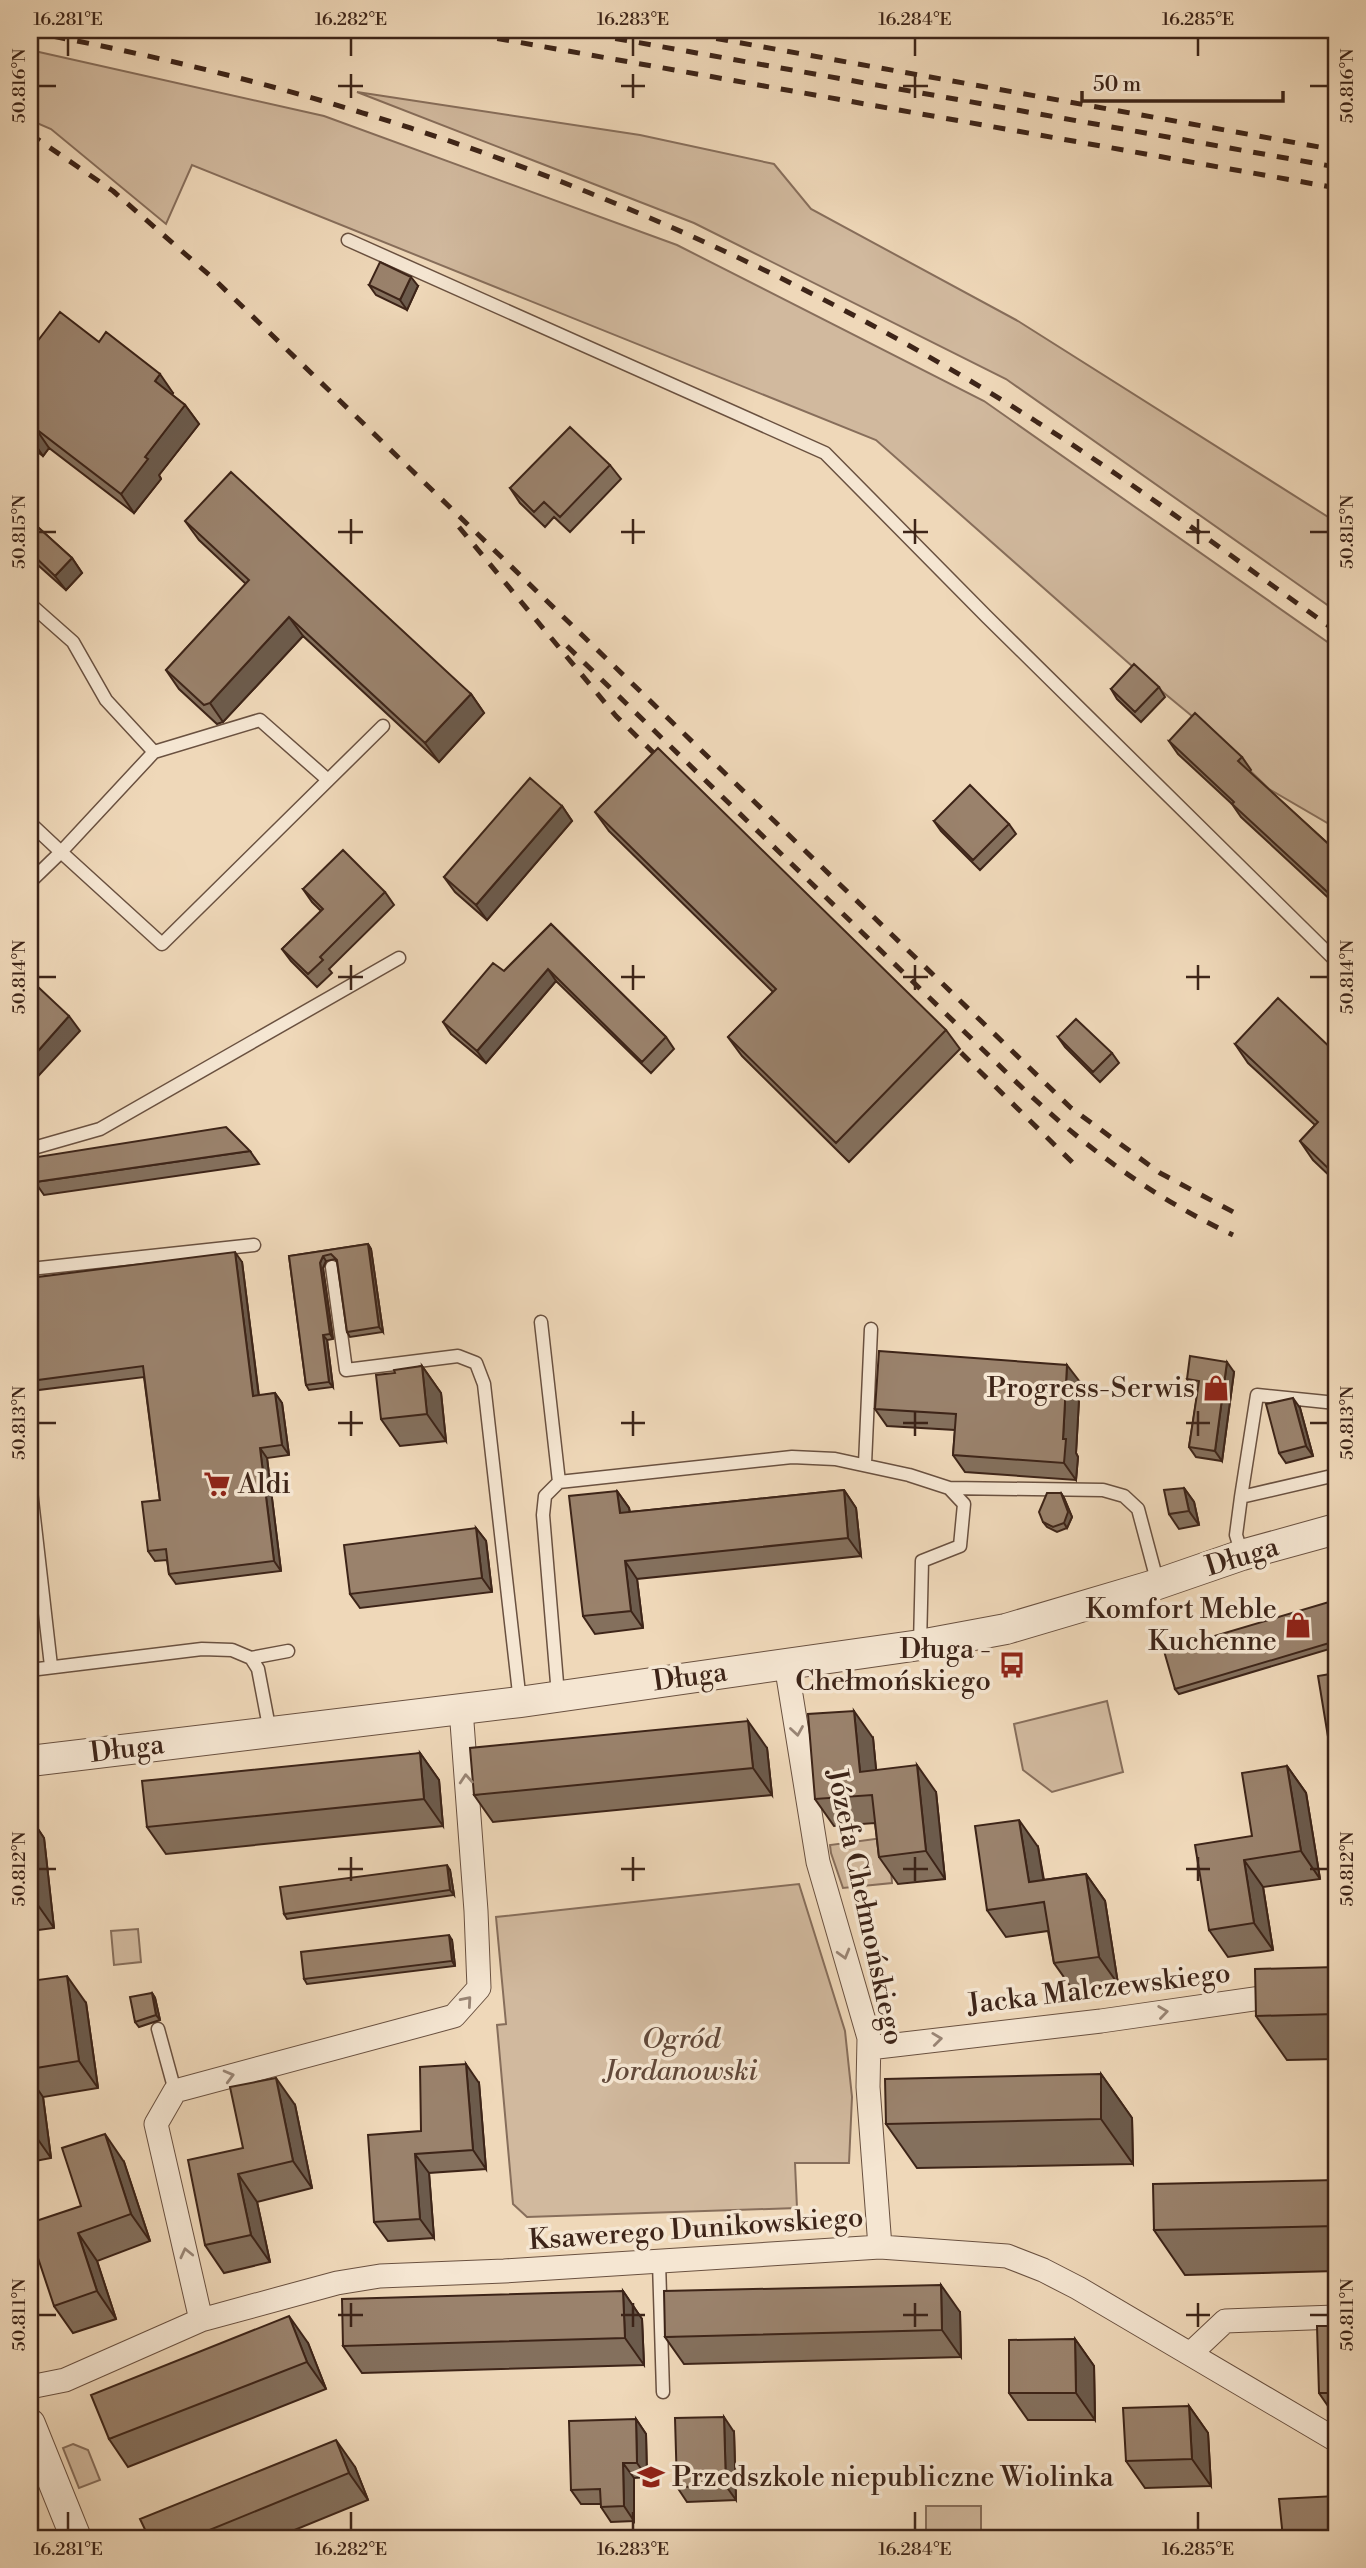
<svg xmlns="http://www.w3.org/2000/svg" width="1366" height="2568" font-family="'Libre Bodoni',serif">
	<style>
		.green { fill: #d1b99e; stroke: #876e5b; stroke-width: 2 }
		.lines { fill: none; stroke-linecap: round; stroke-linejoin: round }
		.service-casing { stroke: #6a5140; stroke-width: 15 }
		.minor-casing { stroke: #6a5140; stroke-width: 25 }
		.tertiary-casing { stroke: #6a5140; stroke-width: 32 }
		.service { stroke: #f5e6d2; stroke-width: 12 }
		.minor { stroke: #f5e6d2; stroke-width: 23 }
		.tertiary { stroke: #f5e6d2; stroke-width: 30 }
		.rail { stroke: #3d2418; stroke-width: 5; stroke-dasharray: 12 12; stroke-linecap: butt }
		.wall { fill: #84705d; stroke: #3d2418; stroke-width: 2 }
		.shaded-wall { fill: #6c5b4c; stroke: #3d2418; stroke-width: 2 }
		.building { fill: #9a826c; stroke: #3d2418; stroke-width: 2 }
		.oneway { stroke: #998575 }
		.ticks { fill: none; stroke: #3d2418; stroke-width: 2.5 }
		.labels { text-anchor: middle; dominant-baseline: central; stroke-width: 7; stroke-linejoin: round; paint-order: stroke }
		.poi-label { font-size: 28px; fill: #3d2418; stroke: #f5e6d2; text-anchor: end }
		.street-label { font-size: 28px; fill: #3d2418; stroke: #f5e6d2 }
		.park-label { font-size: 28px; font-style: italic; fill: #62493a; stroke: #f5e6d2 }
		.neatline { fill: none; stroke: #3d2418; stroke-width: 2.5 }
		.ticks-label { font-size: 18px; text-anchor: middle; fill: #3d2418 }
	</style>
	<rect width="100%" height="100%" fill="#efd8b9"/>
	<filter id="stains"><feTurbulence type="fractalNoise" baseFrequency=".00286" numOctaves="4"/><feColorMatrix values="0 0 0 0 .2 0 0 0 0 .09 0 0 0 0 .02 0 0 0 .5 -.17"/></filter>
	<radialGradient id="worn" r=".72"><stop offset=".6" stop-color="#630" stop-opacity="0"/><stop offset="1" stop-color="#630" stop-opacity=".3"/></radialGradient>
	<path class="green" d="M30 50 324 116 677 245 984 401 1336 648V828L1269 789 1204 726 1141 674 876 440 192 165 166 224 51 129 30 120Z
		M357 92 640 135 774 164 811 209 1018 321 1336 522V611L1006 379 694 223Z
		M1107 1701 1123 1772 1052 1792 1023 1770 1014 1724Z
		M875 1839H882L889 1844 892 1883 843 1888 831 1853 830 1845Z
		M799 1884 845 2031 852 2097 849 2163H795L797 2208 527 2217 513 2204 497 2025 506 2024 496 1917Z
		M138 1929 141 1962 114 1965 111 1931Z
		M73 2444 88 2450 100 2480 79 2488 63 2448Z
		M926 2506H981V2538H926Z"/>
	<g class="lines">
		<g class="service-casing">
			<path id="service" d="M348 240 825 453 987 617 1336 961
				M30 604 73 642 106 700 154 752
				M30 823 61 852 154 752 260 720 328 780
				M30 882 61 852 162 944 383 726
				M30 1149 100 1129 399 958
				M332 1267 346 1370 458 1356 476 1363 484 1384 520 1702
				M30 1269 254 1245
				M541 1322 559 1482 545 1496 543 1515 558 1695
				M865 1464 871 1329
				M30 1482 51 1666
				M559 1482 792 1457 835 1459 909 1475 949 1488 964 1504 960 1546 922 1561 920 1645
				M949 1488 1103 1490 1124 1496 1138 1509 1158 1584
				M1241 1497 1257 1395 1336 1403
				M1242 1554 1236 1535 1241 1497 1336 1475
				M251 1658 288 1651
				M30 1670 202 1649 232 1650 251 1658 258 1669 270 1732
				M158 2029 175 2091
				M659 2262 663 2392"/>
		</g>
		<g class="minor-casing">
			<path id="minor" d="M786 1664 818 1862 869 2038 868 2087 880 2247
				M869 2048 1101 2021 1336 1987
				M201 2320 156 2124 175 2091 454 2016 479 1988 476 1911 461 1709
				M1190 2354 1225 2321 1336 2317
				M30 2387 65 2380 201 2320 337 2283 380 2276 504 2271 880 2247 1007 2256 1043 2270 1078 2288 1336 2440"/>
		</g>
		<g class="tertiary-casing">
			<path id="tertiary" d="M30 1761 520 1702 920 1645 1006 1629 1158 1584 1242 1555 1336 1529
				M30 2424 76 2538"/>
		</g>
		<use href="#service" class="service"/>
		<use href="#minor" class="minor"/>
		<use href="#tertiary" class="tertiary"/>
		<path class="rail" d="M450 30 1331 187
			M568 30 1336 167
			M669 30 1336 150
			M30 32C386 97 731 227 1037 422 1140 487 1237 561 1336 631
			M30 134 113 191 215 280 1071 1108 1160 1173 1237 1214
			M459 527 616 716 668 767
			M567 646 1010 1076C1078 1142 1146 1194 1233 1235
			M944 1036 1078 1168"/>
	</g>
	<path class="wall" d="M369 285 418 286 407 310 376 295Z
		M99 342 173 393 172 395 185 405 199 424 159 475 161 479 134 513 49 448 43 456 30 446V351Z
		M610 465 621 479 570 532 554 517 545 527 520 503 510 488Z
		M30 520 72 558 82 573 66 590 30 558Z
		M185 521 471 694 484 713 439 762 303 636 223 722 217 724 179 689 166 670 246 584 199 540Z
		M1159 687 1165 697 1141 722 1117 699 1111 689Z
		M1169 741 1242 757 1251 770 1249 772 1336 851V905L1241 817 1232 804 1178 754Z
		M562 806 572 821 487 920 455 892 444 877Z
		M595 812 946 1030 960 1049 849 1162 742 1056 728 1037 773 992 609 831Z
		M934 821 1009 824 1016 834 980 870 941 831Z
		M303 889 385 892 394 905 329 969 332 973 317 987 291 961 282 949 321 911 312 902Z
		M551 924 666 1037 674 1049 651 1073 556 981 486 1063 451 1034 443 1022 504 971Z
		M1058 1037 1112 1053 1119 1063 1100 1082 1065 1047Z
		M1235 1044 1336 1053V1182L1313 1160 1300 1141 1315 1125 1248 1063Z
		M250 1151 259 1164 44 1195 35 1182Z
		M368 1244 371 1249 383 1332 350 1337 347 1332 337 1262 335 1259 326 1261 323 1268 333 1339 327 1340 333 1387 309 1390 306 1385 289 1256Z
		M242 1262 259 1396 275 1393 282 1403 289 1455 267 1458 281 1571 176 1584 169 1574 167 1560 155 1561 148 1551 160 1500 144 1377 30 1391V1278Z
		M422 1366 441 1393 446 1441 400 1446 381 1419 395 1373Z
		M1234 1372 1222 1461 1196 1457 1189 1447 1198 1390 1193 1389 1187 1379Z
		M1080 1382 1076 1453 1078 1457 1076 1480 965 1472 953 1455 955 1430 887 1426 875 1409Z
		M1300 1408 1313 1456 1286 1463 1279 1453Z
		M1184 1488 1194 1502 1199 1525 1179 1529 1169 1514Z
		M844 1490 856 1508 861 1556 637 1579 643 1628 595 1634 583 1616 617 1491 629 1508 630 1512Z
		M1061 1493 1064 1498 1072 1517 1067 1528 1057 1532 1047 1527 1043 1522Z
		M476 1528 486 1541 492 1592 360 1608 350 1594Z
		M1332 1607 1336 1619V1647L1179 1694 1175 1689Z
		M873 1738 876 1770 936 1792 945 1879 898 1884 879 1857 875 1823 834 1826 815 1799Z
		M767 1748 772 1795 493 1822 474 1795Z
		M420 1753 439 1780 443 1826 166 1854 147 1827Z
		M1287 1766 1306 1793 1320 1879 1263 1887 1273 1950 1228 1957 1209 1930 1252 1836Z
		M30 1817 44 1838 54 1928 30 1931Z
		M1038 1847 1044 1880 1086 1874 1105 1901 1118 1984 1073 1990 1054 1963 1048 1931 1006 1937 987 1910Z
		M450 1870 454 1895 287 1919 284 1914Z
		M452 1940 455 1966 307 1984 304 1979Z
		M1336 1967V2059L1287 2060 1256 2016Z
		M152 1993 155 1998 160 2020 139 2027 135 2022Z
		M86 2003 98 2088 43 2097 51 2158 30 2162V2045Z
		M1101 2074 1132 2118 1133 2164 917 2168 886 2124Z
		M479 2083 486 2169 429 2173 434 2238 388 2241 374 2222 421 2131Z
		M295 2105 312 2188 257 2202 270 2262 224 2273 205 2245 243 2148Z
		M124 2162 150 2241 97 2261 116 2319 73 2333 54 2306 81 2206Z
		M1336 2180V2271L1185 2275 1154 2230Z
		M623 2291 642 2319 644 2365 362 2373 343 2346Z
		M960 2312 961 2357 684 2364 665 2337Z
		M1336 2326V2408L1330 2409 1319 2393Z
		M1075 2339 1094 2366 1095 2420H1028L1009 2393Z
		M308 2343 326 2389 128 2467 109 2439Z
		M1189 2406 1208 2433 1211 2486 1145 2488 1126 2461Z
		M636 2419 646 2434 647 2477 634 2478V2521L611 2522 601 2507V2504H581L571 2490Z
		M734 2432 736 2500 687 2502 677 2487Z
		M355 2467 368 2500 275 2538H149Z"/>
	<path class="shaded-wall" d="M411 277 418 286 407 310 400 300Z
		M160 374 173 393 168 400 155 381Z
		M185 405 199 424 159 475 161 479 134 513 121 494 145 457Z
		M36 429 49 448 43 456 30 437Z
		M72 558 82 573 66 590 55 576Z
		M289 617 303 636 223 722 210 703Z
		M471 694 484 713 439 762 425 743Z
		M562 806 572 821 487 920 476 905Z
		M548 969 556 981 486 1063 477 1051Z
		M69 1016 80 1031 30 1085V1060Z
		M368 1244 371 1249 383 1332 379 1327Z
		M235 1252 242 1262 260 1406 253 1396Z
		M323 1256 326 1261 323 1268 333 1339 330 1334 320 1263Z
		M323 1335 327 1340 333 1387 329 1382Z
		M1227 1362 1234 1372 1222 1461 1215 1451Z
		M1067 1365 1080 1382 1076 1453 1078 1457 1076 1480 1064 1463 1063 1439Z
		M422 1366 441 1393 446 1441 427 1414Z
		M275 1393 282 1403 289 1455 282 1445Z
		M1293 1398 1300 1408 1313 1456 1306 1446Z
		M260 1448 267 1458 281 1571 274 1561Z
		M1184 1488 1194 1502 1199 1525 1189 1511Z
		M844 1490 856 1508 861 1556 848 1538Z
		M617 1491 629 1508 632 1530 620 1513Z
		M1061 1493 1064 1498 1072 1517 1067 1528 1064 1523Z
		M476 1528 486 1541 492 1592 482 1578Z
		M625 1561 637 1579 643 1628 631 1611Z
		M1329 1602 1332 1607 1336 1619V1624Z
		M854 1711 873 1738 879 1799 860 1772Z
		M748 1721 767 1748 772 1795 753 1768Z
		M420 1753 439 1780 443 1826 424 1799Z
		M917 1765 936 1792 945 1879 926 1851Z
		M1287 1766 1306 1793 1320 1879 1301 1851Z
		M30 1817 44 1838 54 1928 35 1901 30 1851Z
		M1019 1820 1038 1847 1048 1908 1029 1882Z
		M1244 1860 1263 1887 1273 1950 1254 1923Z
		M447 1865 450 1870 454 1895 450 1890Z
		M1086 1874 1105 1901 1118 1984 1099 1957Z
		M449 1935 452 1940 455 1966 452 1961Z
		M67 1976 86 2003 98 2088 79 2061Z
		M152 1993 155 1998 160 2020 156 2015Z
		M466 2064 479 2083 486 2169 473 2150Z
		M1101 2074 1132 2118 1133 2164 1101 2119Z
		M30 2078 43 2097 51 2158 32 2131 30 2114Z
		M276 2078 295 2105 312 2188 293 2161Z
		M105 2134 124 2162 150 2241 131 2214Z
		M415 2154 429 2173 434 2238 420 2219Z
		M238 2174 257 2202 270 2262 251 2235Z
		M78 2233 97 2261 116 2319 97 2291Z
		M941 2285 960 2312 961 2357 942 2330Z
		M623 2291 642 2319 644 2365 625 2338Z
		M289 2316 308 2343 326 2389 307 2362Z
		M1075 2339 1094 2366 1095 2420 1076 2393Z
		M1189 2406 1208 2433 1211 2486 1192 2459Z
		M724 2417 734 2432 736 2500 726 2486Z
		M636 2419 646 2434 647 2477 637 2463Z
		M336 2440 355 2467 368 2500 349 2473Z
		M623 2463 634 2478V2521L624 2506Z"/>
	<path class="building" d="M380 262 411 277 400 300 369 285Z
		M60 312 99 342 106 332 160 374 155 381 185 405 145 457 148 459 121 494 36 429 30 437V351Z
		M570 427 610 465 560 517 544 502 534 512 510 488Z
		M231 472 471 694 425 743 289 617 210 703 204 705 166 670 249 580 185 521Z
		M30 520 72 558 55 576 30 552Z
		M1134 664 1159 687 1135 712 1111 689Z
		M1195 713 1242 757 1238 761 1336 851V898L1335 899 1232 804 1234 802 1169 741Z
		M658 748 946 1030 836 1143 728 1037 776 989 595 812Z
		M530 778 562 806 476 905 444 877Z
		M970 785 1009 824 973 860 934 821Z
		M343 850 385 892 320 957 323 960 308 974 282 949 323 909 303 889Z
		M551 924 666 1037 642 1062 548 969 477 1051 443 1022 493 963 504 971Z
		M37 986 69 1016 30 1060V994Z
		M1278 998 1336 1053V1176L1300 1141 1318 1122 1235 1044Z
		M1076 1019 1112 1053 1093 1072 1058 1037Z
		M226 1127 250 1151 35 1182 31 1158Z
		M368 1244 379 1327 347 1332 337 1260 331 1254 323 1256 320 1263 330 1334 323 1335 329 1382 306 1385 289 1256Z
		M235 1252 253 1396 275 1393 282 1445 260 1448 274 1561 169 1574 166 1549 148 1551 142 1502 160 1500 143 1366 30 1381V1278Z
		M879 1351 1067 1365 1063 1439H1066L1064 1463 953 1455 956 1414 875 1409Z
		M1190 1356 1227 1362 1215 1451 1189 1447 1199 1381 1187 1379Z
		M422 1366 427 1414 381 1419 376 1375 395 1373 394 1370Z
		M1293 1398 1306 1446 1279 1453 1266 1404Z
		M1184 1488 1189 1511 1169 1514 1164 1490Z
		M844 1490 848 1538 625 1561 631 1611 583 1616 569 1496 617 1491 620 1513Z
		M1047 1493H1061L1068 1512 1064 1523 1053 1527 1043 1522 1039 1512Z
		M476 1528 482 1578 350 1594 344 1545Z
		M1329 1602 1336 1624V1641L1175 1689 1164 1651Z
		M1336 1673V1760L1332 1761 1318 1676Z
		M854 1711 860 1772 917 1765 926 1851 879 1857 872 1795 815 1799 808 1714Z
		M748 1721 753 1768 474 1795 470 1748Z
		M420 1753 424 1799 147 1827 142 1781Z
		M1287 1766 1301 1851 1244 1860 1254 1923 1209 1930 1195 1845 1252 1836 1242 1773Z
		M1019 1820 1029 1882 1086 1874 1099 1957 1054 1963 1044 1902 987 1910 975 1826Z
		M30 1851 35 1901H30Z
		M447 1865 450 1890 284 1914 280 1887Z
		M449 1935 452 1961 304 1979 301 1952Z
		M1336 1967V2014L1256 2016 1255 1969Z
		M67 1976 79 2061 30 2069V1981Z
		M152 1993 156 2015 135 2022 130 1997Z
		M466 2064 473 2150 415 2154 420 2219 374 2222 368 2135 421 2131 420 2067Z
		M1101 2074V2119L886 2124 885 2079Z
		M276 2078 293 2161 238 2174 251 2235 205 2245 188 2160 243 2148 230 2087Z
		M30 2114 32 2131 30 2132Z
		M105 2134 131 2214 78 2233 97 2291 54 2306 30 2234V2223L81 2206 62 2148Z
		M1336 2180V2226L1154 2230 1153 2184Z
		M941 2285 942 2330 665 2337 664 2291Z
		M623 2291 625 2338 343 2346 342 2299Z
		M289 2316 307 2362 109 2439 91 2395Z
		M1317 2326H1336V2393H1319Z
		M1075 2339 1076 2393H1009V2340Z
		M1189 2406 1192 2459 1126 2461 1123 2408Z
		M724 2417 726 2486 677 2487 675 2418Z
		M636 2419 637 2463H623L624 2506 601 2507 600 2489 571 2490 569 2421Z
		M336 2440 349 2473 190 2538H149L140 2519Z
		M1336 2496V2538H1283L1279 2499Z"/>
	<defs><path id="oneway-chevron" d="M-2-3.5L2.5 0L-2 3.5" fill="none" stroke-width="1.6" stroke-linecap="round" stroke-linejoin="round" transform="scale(1.75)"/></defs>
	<g class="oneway">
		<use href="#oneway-chevron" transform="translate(797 1731) rotate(81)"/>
		<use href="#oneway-chevron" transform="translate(466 1779) rotate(-94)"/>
		<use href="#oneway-chevron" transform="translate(844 1954) rotate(74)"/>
		<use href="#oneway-chevron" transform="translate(467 2001) rotate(-49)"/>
		<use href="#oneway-chevron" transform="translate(1163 2012) rotate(-8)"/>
		<use href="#oneway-chevron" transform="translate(937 2039) rotate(-7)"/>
		<use href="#oneway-chevron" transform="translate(229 2076) rotate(-15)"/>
		<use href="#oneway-chevron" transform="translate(186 2253) rotate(-103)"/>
	</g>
	<path class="ticks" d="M68 38V56M351 38V56M633 38V56M915 38V56M1198 38V56M351 74V98M633 74V98M915 74V98M38 86H56M338 86H363M621 86H645M903 86H928M1310 86H1328M351 519V544M633 519V544M915 519V544M1198 519V544M38 532H56M338 532H363M621 532H645M903 532H928M1186 532H1210M1310 532H1328M351 965V990M633 965V990M915 965V990M1198 965V990M38 977H56M338 977H363M621 977H645M903 977H928M1186 977H1210M1310 977H1328M351 1411V1436M633 1411V1436M915 1411V1436M1198 1411V1436M38 1423H56M338 1423H363M621 1423H645M903 1423H928M1186 1423H1210M1310 1423H1328M351 1857V1881M633 1857V1881M915 1857V1881M1198 1857V1881M38 1869H56M338 1869H363M621 1869H645M903 1869H928M1186 1869H1210M1310 1869H1328M351 2303V2327M633 2303V2327M915 2303V2327M1198 2303V2327M38 2315H56M338 2315H363M621 2315H645M903 2315H928M1186 2315H1210M1310 2315H1328M68 2512V2530M351 2512V2530M633 2512V2530M915 2512V2530M1198 2512V2530"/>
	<defs>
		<g id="shop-bare" transform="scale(2.1)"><path d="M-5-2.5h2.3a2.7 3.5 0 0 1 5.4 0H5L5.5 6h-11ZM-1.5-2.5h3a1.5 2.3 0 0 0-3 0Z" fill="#8f2418" stroke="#f5e6d2" stroke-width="2.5" paint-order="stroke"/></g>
		<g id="supermarket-bare" transform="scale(2.1)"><path d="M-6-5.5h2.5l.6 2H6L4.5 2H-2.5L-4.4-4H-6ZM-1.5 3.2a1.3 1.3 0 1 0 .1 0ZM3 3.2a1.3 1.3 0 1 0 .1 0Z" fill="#8f2418" stroke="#f5e6d2" stroke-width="2.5" paint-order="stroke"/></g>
		<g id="bus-bare" transform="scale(2.1)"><path d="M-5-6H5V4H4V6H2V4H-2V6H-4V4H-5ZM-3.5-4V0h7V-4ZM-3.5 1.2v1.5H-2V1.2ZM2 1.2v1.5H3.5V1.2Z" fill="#8f2418" stroke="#f5e6d2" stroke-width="2.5" paint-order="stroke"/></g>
		<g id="school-bare" transform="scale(2.1)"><path d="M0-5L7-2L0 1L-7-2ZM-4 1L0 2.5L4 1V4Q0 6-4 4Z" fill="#8f2418" stroke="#f5e6d2" stroke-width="2.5" paint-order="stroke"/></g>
	</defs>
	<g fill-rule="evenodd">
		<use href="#shop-bare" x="1216" y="1388"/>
		<use href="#supermarket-bare" x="217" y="1484"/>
		<use href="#shop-bare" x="1298" y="1625"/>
		<use href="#bus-bare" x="1012" y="1665"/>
		<use href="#school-bare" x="651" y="2477"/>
	</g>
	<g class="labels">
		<g class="poi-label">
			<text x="1195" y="1388">Progress-Serwis</text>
			<text x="238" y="1484" text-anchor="start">Aldi</text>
			<text x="1277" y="1609">Komfort Meble<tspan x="1277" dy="32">Kuchenne</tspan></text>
			<text x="991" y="1649">Długa -<tspan x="991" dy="32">Chełmońskiego</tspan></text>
			<text x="672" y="2477" text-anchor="start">Przedszkole niepubliczne Wiolinka</text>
		</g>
		<g class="street-label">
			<text transform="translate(1242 1557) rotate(-17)">Długa</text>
			<text transform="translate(690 1677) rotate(-8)">Długa</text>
			<text transform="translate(127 1749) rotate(-7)">Długa</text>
			<text transform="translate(865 1907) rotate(78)">Józefa Chełmońskiego</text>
			<text transform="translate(1099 1989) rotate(-7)">Jacka Malczewskiego</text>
			<text transform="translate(696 2229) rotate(-4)">Ksawerego Dunikowskiego</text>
		</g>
		<g class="park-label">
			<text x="681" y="2039">Ogród<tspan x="681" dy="32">Jordanowski</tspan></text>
		</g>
	</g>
	<rect width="1366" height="2568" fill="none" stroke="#efd8b9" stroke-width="77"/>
	<path d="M1082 91v10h201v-10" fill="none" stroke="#3d2418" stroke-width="3.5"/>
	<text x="1093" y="91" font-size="21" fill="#3d2418" stroke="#f5e6d2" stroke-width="5" paint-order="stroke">50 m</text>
	<rect x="38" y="38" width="1290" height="2492" class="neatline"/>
	<g class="ticks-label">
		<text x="68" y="25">16.281°E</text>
		<text x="351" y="25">16.282°E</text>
		<text x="633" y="25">16.283°E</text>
		<text x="915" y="25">16.284°E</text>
		<text x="1198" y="25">16.285°E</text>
		<text transform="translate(19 86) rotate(-90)" y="6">50.816°N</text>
		<text transform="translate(1347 86) rotate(-90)" y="6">50.816°N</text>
		<text transform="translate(19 532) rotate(-90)" y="6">50.815°N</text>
		<text transform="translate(1347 532) rotate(-90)" y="6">50.815°N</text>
		<text transform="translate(19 977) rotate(-90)" y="6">50.814°N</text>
		<text transform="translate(1347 977) rotate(-90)" y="6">50.814°N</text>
		<text transform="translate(19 1423) rotate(-90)" y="6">50.813°N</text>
		<text transform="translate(1347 1423) rotate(-90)" y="6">50.813°N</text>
		<text transform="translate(19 1869) rotate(-90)" y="6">50.812°N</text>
		<text transform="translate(1347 1869) rotate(-90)" y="6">50.812°N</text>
		<text transform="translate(19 2315) rotate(-90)" y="6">50.811°N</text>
		<text transform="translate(1347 2315) rotate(-90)" y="6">50.811°N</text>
		<text x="68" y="2555">16.281°E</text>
		<text x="351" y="2555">16.282°E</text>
		<text x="633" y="2555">16.283°E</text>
		<text x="915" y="2555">16.284°E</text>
		<text x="1198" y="2555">16.285°E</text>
	</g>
	<rect width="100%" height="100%" filter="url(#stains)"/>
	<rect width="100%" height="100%" fill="url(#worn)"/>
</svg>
